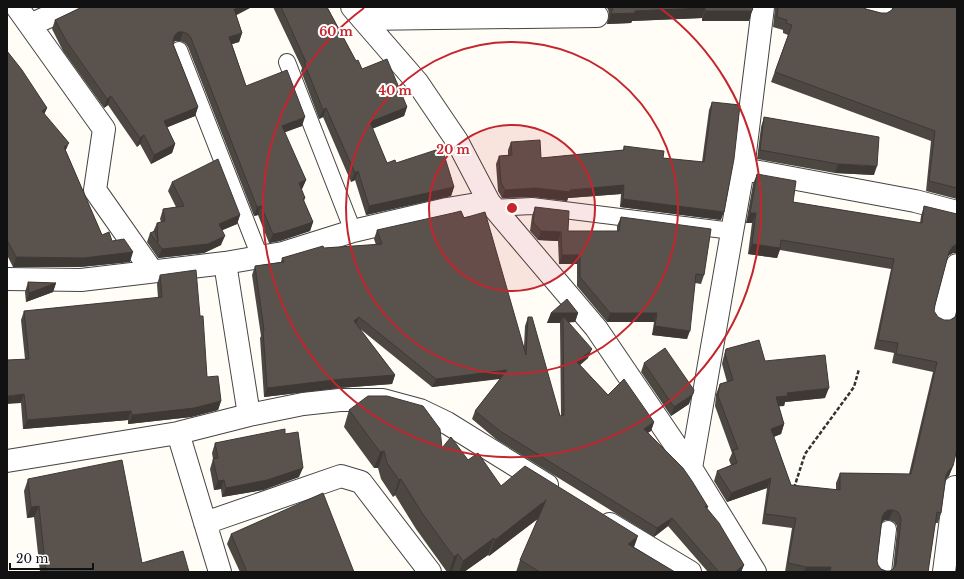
<svg xmlns="http://www.w3.org/2000/svg" width="964" height="579" font-family="'Libre Baskerville',serif">
	<style>
		.lines { fill: none; stroke-linecap: round; stroke-linejoin: round }
		.service-casing { stroke: #444; stroke-width: 18 }
		.minor-casing { stroke: #444; stroke-width: 24 }
		.path { stroke: #333; stroke-width: 2.5; stroke-dasharray: 4 2; stroke-linecap: butt }
		.service { stroke: #fff; stroke-width: 16 }
		.minor { stroke: #fff; stroke-width: 22 }
		.wall { fill: #4d4742; fill-rule: evenodd }
		.shaded-wall { fill: #3f3936 }
		.building { fill: #5a524d; stroke: #3f3936; fill-rule: evenodd }
		.ring { fill: none; stroke: #c4262e; stroke-width: 2 }
		.centre { fill: #c4262e; stroke: #fff; stroke-width: 2 }
		.ring-label { font-size: 12px; text-anchor: middle; font-weight: bold; fill: #c4262e; stroke: #fff; stroke-width: 4; stroke-linejoin: round; paint-order: stroke }
	</style>
	<rect width="100%" height="100%" fill="#fffdf5"/>
	<g class="lines">
		<g class="service-casing">
			<path id="service" d="M179 50 260 257
				M287 62 353 231
				M493 208 532 206 732 231
				M883 572 888 529"/>
		</g>
		<g class="minor-casing">
			<path id="minor" d="M17 7 104 129 95 190 152 271
				M352 7 417 82 457 141 489 202 596 328 691 468 755 572
				M866 7 880 11 881 7
				M363 19 597 16
				M30 25 70 7
				M743 169 915 201 957 212
				M225 263 249 415
				M7 279 81 280 225 263 283 253 353 231 447 209 489 202
				M943 318 957 265
				M178 433 220 572
				M7 461 178 433 249 415 303 404 340 400H383L420 410 447 423 547 485
				M691 468 743 169 763 7
				M205 523 341 476 361 482 430 572
				M610 524 690 572
				M944 572 955 487 957 488"/>
		</g>
		<path class="path" d="M794 488 805 454 854 387 859 369"/>
		<use href="#service" class="service"/>
		<use href="#minor" class="minor"/>
	</g>
	<path class="wall" d="M273 7H327L356 61 362 69 407 107 404 116 372 129 387 163H396L454 187 451 196 366 215 355 180 351 182 323 117 319 119 301 71 302 68Z
		M605 7H753L749 21H702V18L632 21 631 23 607 24 609 15 608 9Z
		M775 7H863L866 9 881 13H887L892 10 893 7H957V199L926 191 931 141 771 82 788 35 783 33V30L773 27Z
		M78 9 236 15 242 33 239 42 232 44 246 86 302 126 284 132 306 180 302 189 301 190 305 198 304 201 313 222 310 231 280 241 269 243 258 215 254 216 188 47 185 43 180 41H175L173 43 198 107 195 116 167 127 175 144 172 153 151 164 140 144 137 147 108 105 104 108 63 51 52 29 55 20Z
		M7 51 47 108 44 114 66 151 102 235 112 241 130 262 80 267H13L7 255Z
		M712 102 721 220 620 207 621 194 568 198 567 201 533 197 502 198 498 191 496 164 499 156 508 155V150L511 142 541 158 623 150 624 146 663 158 702 162 709 110Z
		M764 117 874 175 835 173 757 159 761 127Z
		M757 174 793 202 920 223 921 216 924 206 953 253 948 256 947 258 935 305 934 311 953 466 949 476 946 479 941 513 938 523H935L928 572H785L792 528 762 524 767 488 727 502 714 481 717 471 731 465 729 460 732 453 715 406 716 394 720 384 727 382 722 364 723 359 726 349 765 361 825 398 785 402 784 406H779L784 424 781 434 774 437 791 485 836 490V483L840 473 909 474 933 372 892 363 894 353 874 349 891 269 780 250 777 258 748 254 752 223H746L753 184ZM885 520H889L894 522 897 526V530L893 569 890 571H886L881 569 878 565 877 561 882 522Z
		M172 182 240 215 237 224 222 230 221 245 204 253 158 258 147 242 150 233 153 232 157 223 161 222 160 219 163 209 176 207 168 191Z
		M535 207 568 231H617V226L621 217 704 275 701 284 695 283 687 339 652 335 654 322H607L577 286V264H559L558 241 538 240 530 231 532 216Z
		M464 218 524 347 525 326 528 317 560 416H561L560 324V323H547L551 313H578L575 322H569L588 358 580 365 608 395 654 422 651 431 648 432 708 507 707 509 744 565 741 572H708L668 526 654 537 497 440 472 419 475 411 500 379 432 387 359 328 395 375 392 384 339 388 264 397 260 338 261 336 252 275 255 266 281 262 282 258 324 248 376 245 374 239 377 230Z
		M160 275 200 316 207 377 221 401 218 410 191 417 128 424V420L23 429 21 403 25 359 21 320 24 311 158 298 157 284Z
		M28 282 56 283 53 292 26 302 25 292Z
		M644 363 689 404 671 416 641 372Z
		M349 410 442 448 468 460 501 486 634 547 675 572H516L520 560 539 518 489 556 488 555 464 572H454L452 571 450 572H447L416 529 395 495 393 497 381 479 378 468H374L344 427Z
		M285 434 299 477 263 490 222 497 221 489 214 490 210 469 213 459 212 453 215 443Z
		M28 479 142 563 189 572H40L34 517 27 518 24 491Z
		M231 534 354 572H240L227 544Z"/>
	<path class="shaded-wall" d="M239 7H252L231 18 234 9Z
		M705 8 702 18 632 21 631 23 607 24 611 14 635 11Z
		M705 11H752L749 21H702Z
		M178 32H183L180 41H175L171 44 175 35Z
		M242 33 239 42 226 46 229 37Z
		M111 96 108 105 104 108 107 99Z
		M198 107 195 116 161 130 164 121Z
		M407 107 404 116 366 131 370 122Z
		M47 108 43 117 42 111Z
		M326 108 323 117 319 119 323 110Z
		M305 117 302 126 278 135 282 126Z
		M144 135 140 144 137 147 140 138Z
		M69 143 65 152 64 147Z
		M175 144 172 153 151 164 154 155Z
		M838 164 877 166 874 175 835 173Z
		M358 171 355 180 351 182 355 173Z
		M306 180 302 189 296 192 299 183Z
		M624 185 621 194 568 198 567 201 533 197 502 198 505 190 536 188 570 190Z
		M454 187 451 196 366 215 369 206Z
		M623 199 724 212 721 220 620 207Z
		M261 206 258 215 254 216 257 207Z
		M750 213H756L752 223H746Z
		M240 215 237 224 216 233 219 224Z
		M313 222 310 231 280 241 269 243 273 234Z
		M541 231 561 232 558 241 538 240Z
		M225 236 221 245 204 253 158 258 162 249Z
		M957 243V253H953L948 256 945 261 949 252 952 247Z
		M752 244 780 248 777 258 748 254Z
		M133 252 130 262 80 267H13L16 257Z
		M562 255H580L577 264H559Z
		M56 283 53 292 26 302 29 293Z
		M551 313H578L575 322 563 323V316L560 323H547Z
		M610 313H657L654 322H607Z
		M359 317 356 325 354 321Z
		M655 326 690 331 687 339 652 335Z
		M592 349 588 358 573 371 577 362Z
		M507 370 504 378 432 387 436 379Z
		M395 375 392 384 339 388 264 397 267 388 342 379Z
		M829 388 825 398 785 402 784 406 772 407 776 397 787 393Z
		M24 394 21 403 7 404V396Z
		M693 394 689 404 671 416 674 407Z
		M221 401 218 410 191 417 128 424 132 415Z
		M131 411 128 420 23 429 27 420Z
		M654 422 651 431 641 437 644 429Z
		M784 424 781 434 767 439 771 429Z
		M384 451 378 468H374L380 452Z
		M953 466 949 476 945 480 949 470Z
		M303 468 299 477 263 490 222 497 226 488Z
		M771 478 767 488 727 502 731 493Z
		M401 479 395 495 393 497 399 480Z
		M224 480 221 489 214 490 218 481Z
		M546 500 540 517 489 556 495 540Z
		M39 506 34 517 27 518 31 507Z
		M888 510H893L889 520H885L881 523 879 528 884 513Z
		M672 518 668 526 654 537 657 528Z
		M638 536 632 553 628 544Z
		M494 538 488 555 464 572H459L463 561Z
		M458 554 452 571 450 572H449L454 557Z
		M744 565 741 572H735Z
		M806 567H831L829 572H804Z"/>
	<path class="building" d="M81 7H239L234 9 242 33 229 37 246 86 287 70 305 117 282 126 306 180 299 183 305 198 303 199 313 222 283 232 273 234 261 206 257 207 191 38 188 34 183 32H178L175 35 173 40V44L198 107 164 121 175 144 154 155 144 135 140 138 111 96 107 99 67 42 55 20 78 9Z
		M281 7H327L356 61 358 60 362 69 387 59 407 107 370 122 387 163 395 160 396 163 442 148 454 187 369 206 358 171 355 173 326 108 323 110 304 62H306Z
		M613 7H753L752 11H705V8L635 11V13L611 14Z
		M778 7H863L866 9 881 13H887L892 10 894 7H957V188L929 181 935 131 775 72 792 25 786 23 787 20 777 17Z
		M7 51 22 70 47 108 42 111 69 143 64 147 102 235 109 232 112 241 124 239 133 252 84 258 16 257 7 240Z
		M712 102 740 105 734 159 724 212 623 199 624 185 570 190V192L536 188 505 190 501 183 499 156 512 155 511 142 540 140 541 158 624 150V146L664 151 663 158 704 162Z
		M764 117 879 137 877 166 838 164 760 150Z
		M218 159 240 215 219 224 225 236 208 244 162 249 150 233 155 231 158 242 157 223 165 221 163 209 184 206 172 182Z
		M757 174 796 181 793 202 922 223 924 206 957 214V243L952 247 949 252 935 305 934 311 938 317 944 320H950L955 317 957 314V449L953 466 949 470 946 475 941 513 937 512 928 572H830L831 567H806L788 563 796 518 765 514 771 478 731 493 717 471 737 463 733 450 738 449 718 396 720 384 733 380 725 354 726 349 759 340 765 361 825 355 829 388 787 393 788 396 776 397 784 424 771 429 791 485 840 490V473L911 474 937 362 896 354 898 343 878 340 894 259 781 240 780 248 752 244 756 213H750ZM888 510H893L898 512 900 516 901 520 896 564 894 568 890 571H886L881 569 878 565 877 561 882 518 884 513Z
		M535 207 569 211 568 231H619L621 217 711 229 704 275 696 274 690 331 655 326 657 313H610L580 277V255H562L561 232 541 231 533 222Z
		M461 211 464 218 485 212 526 355 528 317H532L560 416 564 415 563 316 592 349 577 362 608 395 624 379 654 422 644 429 683 468 692 481 708 507 705 506 719 523 744 565 735 572H719L672 518 657 528 500 431 475 411 507 370 436 379 359 317 354 321 395 375 342 379 267 388 263 330H264L255 266 284 262 282 258 323 246 324 248 382 244 377 230 453 213Z
		M196 270 200 316H203L207 377 218 376 221 401 194 408 132 415 131 411 27 420 24 394 7 396V360L29 359 24 311 162 297 160 275Z
		M28 282 56 283 29 293Z
		M567 299 578 313H551Z
		M665 348 694 390 693 394 674 407 644 363Z
		M368 396H387L423 406 440 429 442 448 451 437 468 460 478 453 501 486 525 466 638 536 628 544 675 572H540L520 560 546 500 495 540 494 538 463 561 458 554 454 557 422 513 401 479 399 480 387 463 384 451 380 452 349 410Z
		M285 429V434L298 432 303 468 267 480 226 488 224 480 218 481 213 459 218 458 215 443Z
		M122 460 142 563 183 551 189 572H46L39 506 31 507 28 479Z
		M323 493 354 572H247L231 534Z"/>
	<circle cx="512" cy="208" r="83" fill="#c4262e" fill-opacity=".12"/>
	<g class="ring">
		<circle cx="512" cy="208" r="83"/>
		<circle cx="512" cy="208" r="166"/>
		<path d="M660 8A249 249 0 1 1 364 8"/>
	</g>
	<circle cx="512" cy="208" r="6" class="centre"/>
	<g class="ring-label">
		<text x="336" y="36">60 m</text>
		<text x="395" y="95">40 m</text>
		<text x="453" y="154">20 m</text>
	</g>
	<rect width="964" height="579" fill="none" stroke="#111111" stroke-width="16"/>
	<path d="M10 563v6h83v-6" fill="none" stroke="#111111" stroke-width="2"/>
	<text x="16" y="563" font-size="12" fill="#111111" stroke="#ffffff" stroke-width="3" paint-order="stroke">20 m</text>
</svg>
